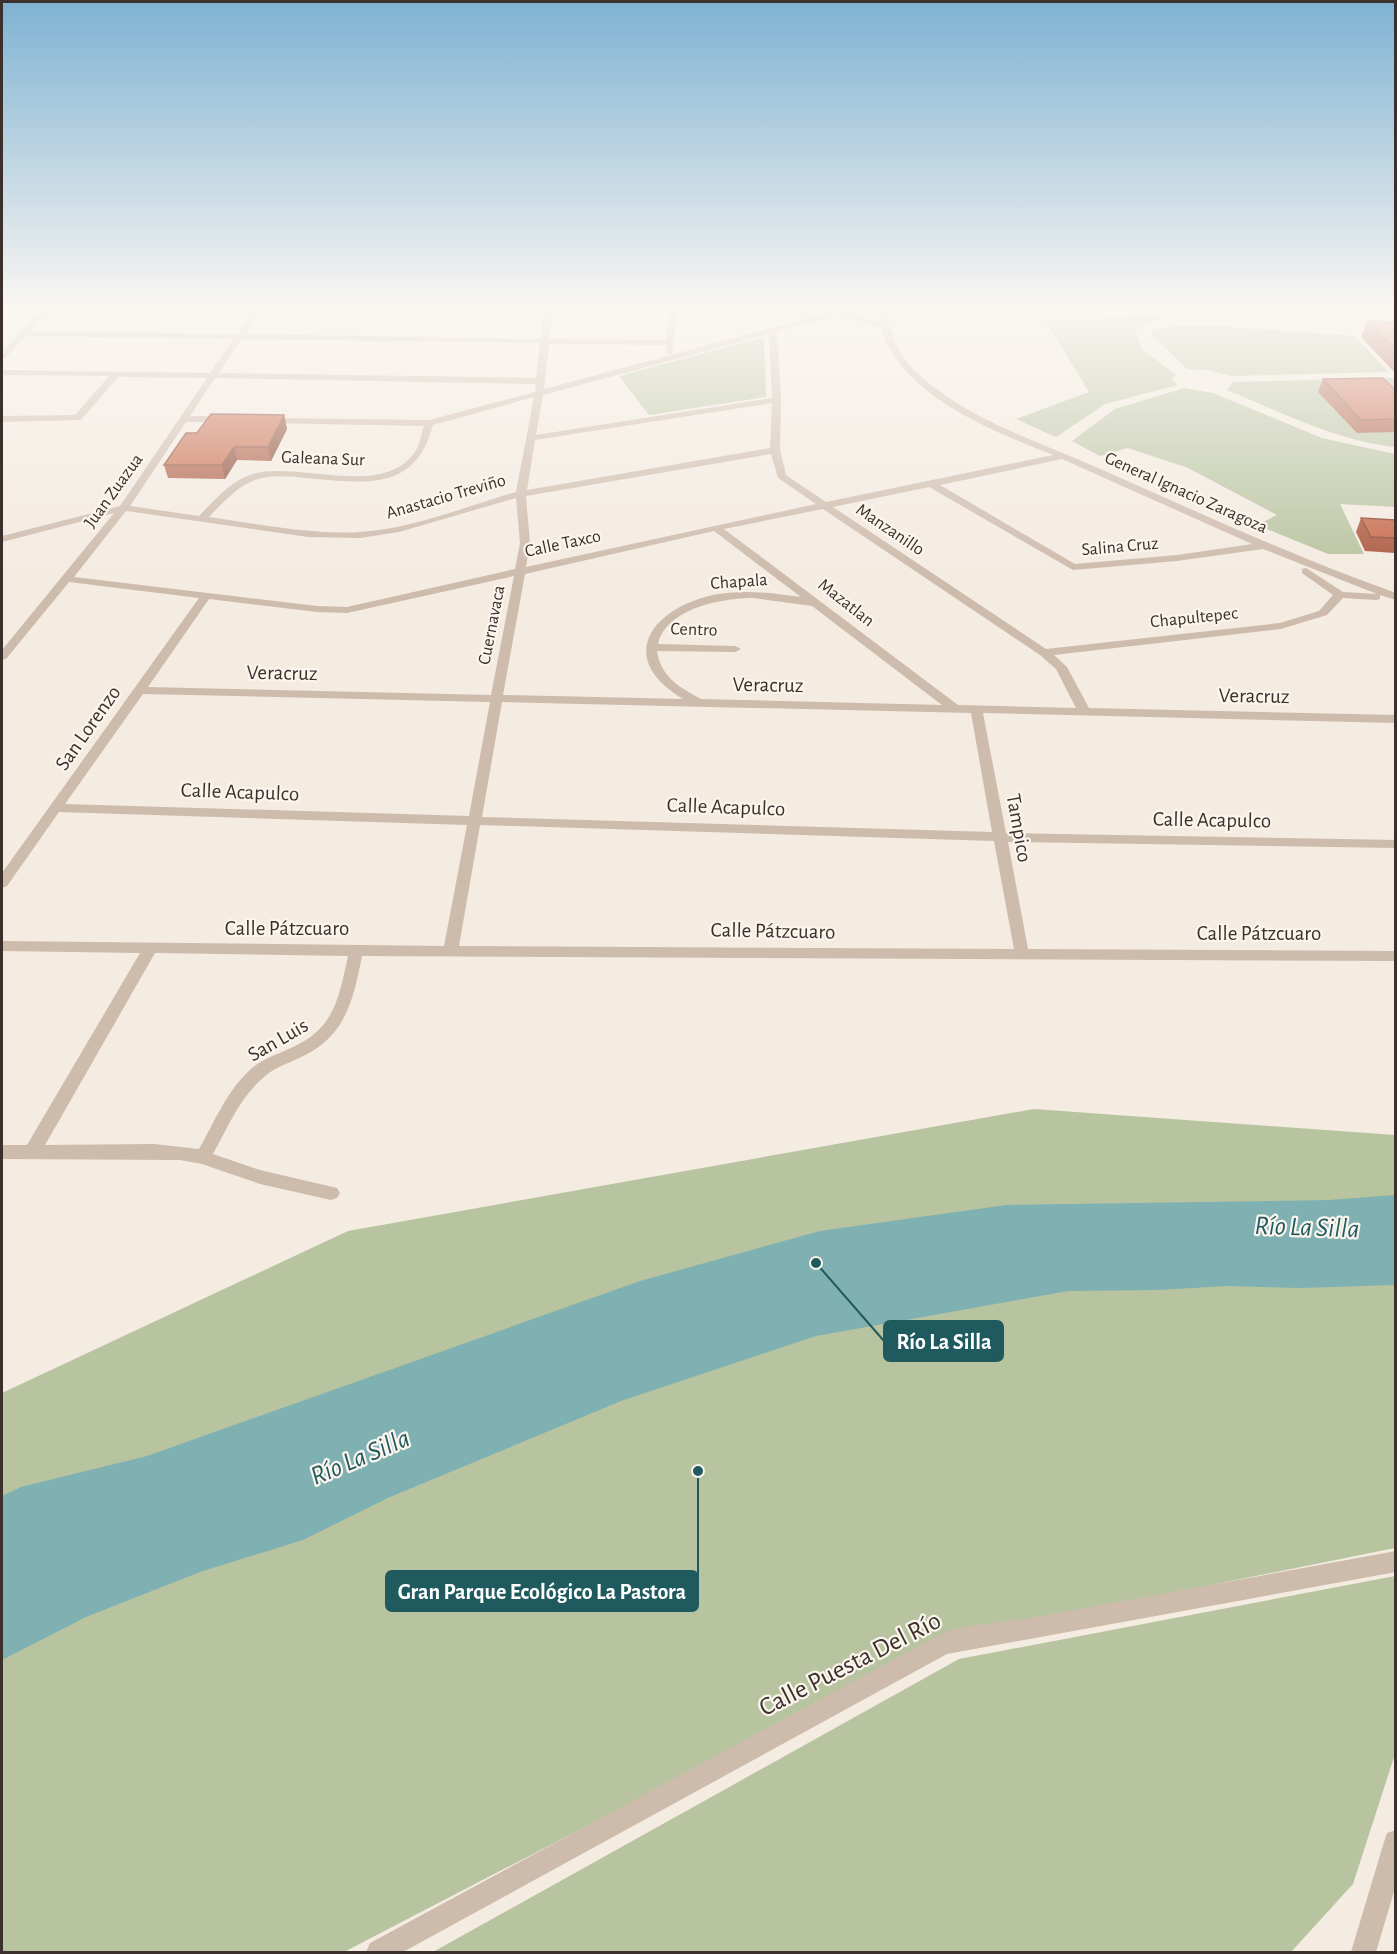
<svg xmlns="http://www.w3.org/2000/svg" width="1397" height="1954" font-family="'Alegreya Sans',sans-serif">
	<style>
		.green { fill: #b8c4a0 }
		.water { fill: #7fb0b2 }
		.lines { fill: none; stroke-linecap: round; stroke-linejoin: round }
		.street { fill: #cdbbac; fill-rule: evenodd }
		.wall { fill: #ac5a40 }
		.shaded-wall { fill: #8c4a34 }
		.building { fill: #c8694b; stroke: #8c4a34; stroke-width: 1.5 }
		.labels { text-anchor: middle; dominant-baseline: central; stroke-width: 4.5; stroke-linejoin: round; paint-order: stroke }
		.far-street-label { font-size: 18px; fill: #3b302b; stroke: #fbf5ee }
		.street-label { font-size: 21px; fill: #3b302b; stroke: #fbf5ee }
		.near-street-label { font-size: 26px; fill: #3b302b; stroke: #fbf5ee }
		.near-water-label { font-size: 27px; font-style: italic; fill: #1f5a5e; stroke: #fbf5ee }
		.leader { fill: none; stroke: #1f5a5e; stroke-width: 2 }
		.callout-dot { fill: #1f5a5e; stroke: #fbf5ee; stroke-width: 2 }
		.callout { fill: #1f5a5e; stroke: #1f5a5e; stroke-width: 2 }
		.callout-label { font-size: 22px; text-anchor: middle; font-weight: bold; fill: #fff }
	</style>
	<rect width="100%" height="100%" fill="#f4ebe1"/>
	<path class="green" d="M1165 317 1135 328 1142 349 1176 375 1172 379 1178 385 1105 404 1056 437 1016 419 1089 392 1045 320Z
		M1205 325 1354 336 1389 372 1230 376 1208 370 1187 369 1152 335V330L1157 328Z
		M764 337 766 397 649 415 619 376Z
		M1395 378V447C1336 441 1281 412 1227 390L1233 382Z
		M1184 388 1213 393 1322 438 1395 454V507L1340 504 1364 554H1328L1257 525 1277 515 1188 468 1128 448 1100 456 1072 441 1115 409Z
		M1034 1109 1395 1135V1548L949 1638 344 1952H2V1393L348 1231Z
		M1395 1576V1754L1353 1884 1291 1952H433L959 1659Z"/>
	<path class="water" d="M1395 1195V1285L1300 1288 1227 1286 1159 1290 1068 1291 816 1336 621 1401 390 1497 303 1540 200 1572 86 1617 2 1660V1496L21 1487 147 1456 640 1281 820 1231 1006 1205 1329 1200Z"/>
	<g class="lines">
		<path class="street" d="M46 305H54L30 331 237 334 256 305H264L245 334 541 339 545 308 502 307 498 305 782 307 814 317 865 305H885C889 330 896 351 914 370 965 419 1035 440 1098 468 1196 511 1294 557 1396 593V600L1380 595V599L1376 600 1343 598 1327 615 1281 629 1054 655 1067 667 1089 708 1396 715V723L983 713 1006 833 1396 840V848L1008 842 1028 949 1396 951V961L362 956C354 996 347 1032 309 1053 294 1062 277 1065 264 1077 240 1097 228 1127 213 1154L260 1170 337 1188 340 1193 337 1198 331 1200 260 1184 202 1164 180 1160 2 1159V1145H27L140 953 2 951V941L444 946 467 825 59 812 7 886 2 888V873L199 598 69 582 6 659 2 660V650L114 513 2 542V536L120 506 207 378 118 377 81 420 2 422V416L75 415 109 376 2 375V370L210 373 233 339 26 336 5 358H2V352ZM875 307H877L880 322 849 313ZM553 308 670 310 666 340 549 339ZM678 310 781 311 805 319 544 389 549 344 666 345V354H672ZM840 315 881 328C901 396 993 431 1053 455L826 502 786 475 780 450 781 400 777 331ZM769 334 772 398 536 435 543 395ZM241 339 540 343 536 378 219 373ZM215 378 536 384 535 392 429 420 262 418V422L265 423 424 426C421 434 420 444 415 452 382 499 299 461 253 474 231 480 215 500 199 516L130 506 186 422H226L231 419 226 416H190ZM534 397 516 492C467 506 411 529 360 532 310 535 259 524 209 517 222 504 237 486 255 480 271 474 290 477 306 478 364 483 415 493 433 425ZM772 403 770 448 527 490 535 440ZM771 454 778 478 816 504 526 567 530 543 526 496ZM1062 459 1252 544 1177 555 1075 564 940 485ZM929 487 1073 570 1177 561 1263 549 1377 594 1343 592 1306 568 1302 569V573L1333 595 1319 611 1280 623 1046 649 833 507ZM516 498 520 543 515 569 347 607 317 606 74 577 126 511 308 537 360 538 399 532ZM823 509 1040 655 1056 669 1076 708 958 705 724 529ZM714 531 801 597C772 593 742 589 713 595 651 609 615 658 683 699L503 695 525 574ZM514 576 491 695 148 687 209 599 317 612 347 613ZM753 598 812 606 942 705 701 699C679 687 661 677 657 651L735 652 741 649 735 646 658 644C666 608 723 598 753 598ZM143 694 490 702 469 816 65 804ZM502 702 971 713 992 832 482 817ZM480 825 994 841 1014 949 459 946ZM155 953 348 956C339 997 335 1028 293 1047 279 1054 264 1058 252 1068 227 1090 215 1121 199 1149L154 1144 45 1145Z
			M1396 1551V1572L947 1654 403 1952H366L370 1943 943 1633 963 1627 1025 1619Z
			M1396 1830V1885L1376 1952H1351L1384 1842 1387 1833Z"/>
	</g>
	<path class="wall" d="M1367 321 1395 322V373L1361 337Z
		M1323 379 1395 390V432L1357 433 1318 392Z
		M284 415 287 429 271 461 237 460 225 479 168 478 164 465 197 433Z
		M1361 518 1395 520V553L1365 551 1356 532Z"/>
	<path class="shaded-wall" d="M284 415 287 429 271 461 268 447Z
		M234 447 237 460 225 479 222 465Z"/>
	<path class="building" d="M1367 321 1395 322V349Z
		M1383 378 1395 390V419L1361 420 1323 379Z
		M211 414 284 415 268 447H234L222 465H164L186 433H197Z
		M1361 518 1395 520V538L1371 537Z"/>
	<linearGradient id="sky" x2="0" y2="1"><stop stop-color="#7eb2d2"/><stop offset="0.53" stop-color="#faf6f2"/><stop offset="1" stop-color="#faf6f2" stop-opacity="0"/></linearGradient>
	<rect width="1397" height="578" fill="url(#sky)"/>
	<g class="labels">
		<g class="far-street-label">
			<text transform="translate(323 459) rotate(2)">Galeana Sur</text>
			<text transform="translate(114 491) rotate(-54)">Juan Zuazua</text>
			<text transform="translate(1186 493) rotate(24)">General Ignacio Zaragoza</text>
			<text transform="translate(446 497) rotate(-16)">Anastacio Treviño</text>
			<text transform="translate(890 530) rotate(34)">Manzanillo</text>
			<text transform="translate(563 544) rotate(-12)">Calle Taxco</text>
			<text transform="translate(1120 547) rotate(-5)">Salina Cruz</text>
			<text transform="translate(739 582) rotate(-4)">Chapala</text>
			<text transform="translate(846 603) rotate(38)">Mazatlan</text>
			<text transform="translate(1194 618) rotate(-6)">Chapultepec</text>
			<text transform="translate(492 625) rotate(-79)">Cuernavaca</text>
			<text transform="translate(694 630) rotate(2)">Centro</text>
		</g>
		<g class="street-label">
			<text transform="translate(282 673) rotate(1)">Veracruz</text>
			<text transform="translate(768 685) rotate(1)">Veracruz</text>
			<text transform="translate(1254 696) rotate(1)">Veracruz</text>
			<text transform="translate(88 728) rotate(-55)">San Lorenzo</text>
			<text transform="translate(240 792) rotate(2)">Calle Acapulco</text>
			<text transform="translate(726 807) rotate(2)">Calle Acapulco</text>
			<text transform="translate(1212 820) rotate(1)">Calle Acapulco</text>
			<text transform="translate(1019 828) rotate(80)">Tampico</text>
			<text x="287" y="928">Calle Pátzcuaro</text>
			<text transform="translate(773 931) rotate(1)">Calle Pátzcuaro</text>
			<text x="1259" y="933">Calle Pátzcuaro</text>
			<text transform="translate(278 1040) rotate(-30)">San Luis</text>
		</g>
		<g class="near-street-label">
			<text transform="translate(850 1664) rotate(-27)">Calle Puesta Del Río</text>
		</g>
		<g class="near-water-label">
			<text transform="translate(1307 1227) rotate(2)">Río La Silla</text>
			<text transform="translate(360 1457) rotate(-23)">Río La Silla</text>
		</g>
	</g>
	<path class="leader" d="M816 1263L884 1341M698 1471L698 1591"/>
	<g class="callout-dot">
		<circle cx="816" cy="1263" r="6"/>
		<circle cx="698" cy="1471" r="6"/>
	</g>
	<g class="callout">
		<rect x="884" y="1321" width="119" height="40" rx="6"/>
		<rect x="386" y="1571" width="312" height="40" rx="6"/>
	</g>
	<g class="callout-label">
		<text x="944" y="1349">Río La Silla</text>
		<text x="542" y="1599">Gran Parque Ecológico La Pastora</text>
	</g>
	<rect width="1397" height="1954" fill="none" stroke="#3b302b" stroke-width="6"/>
</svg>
